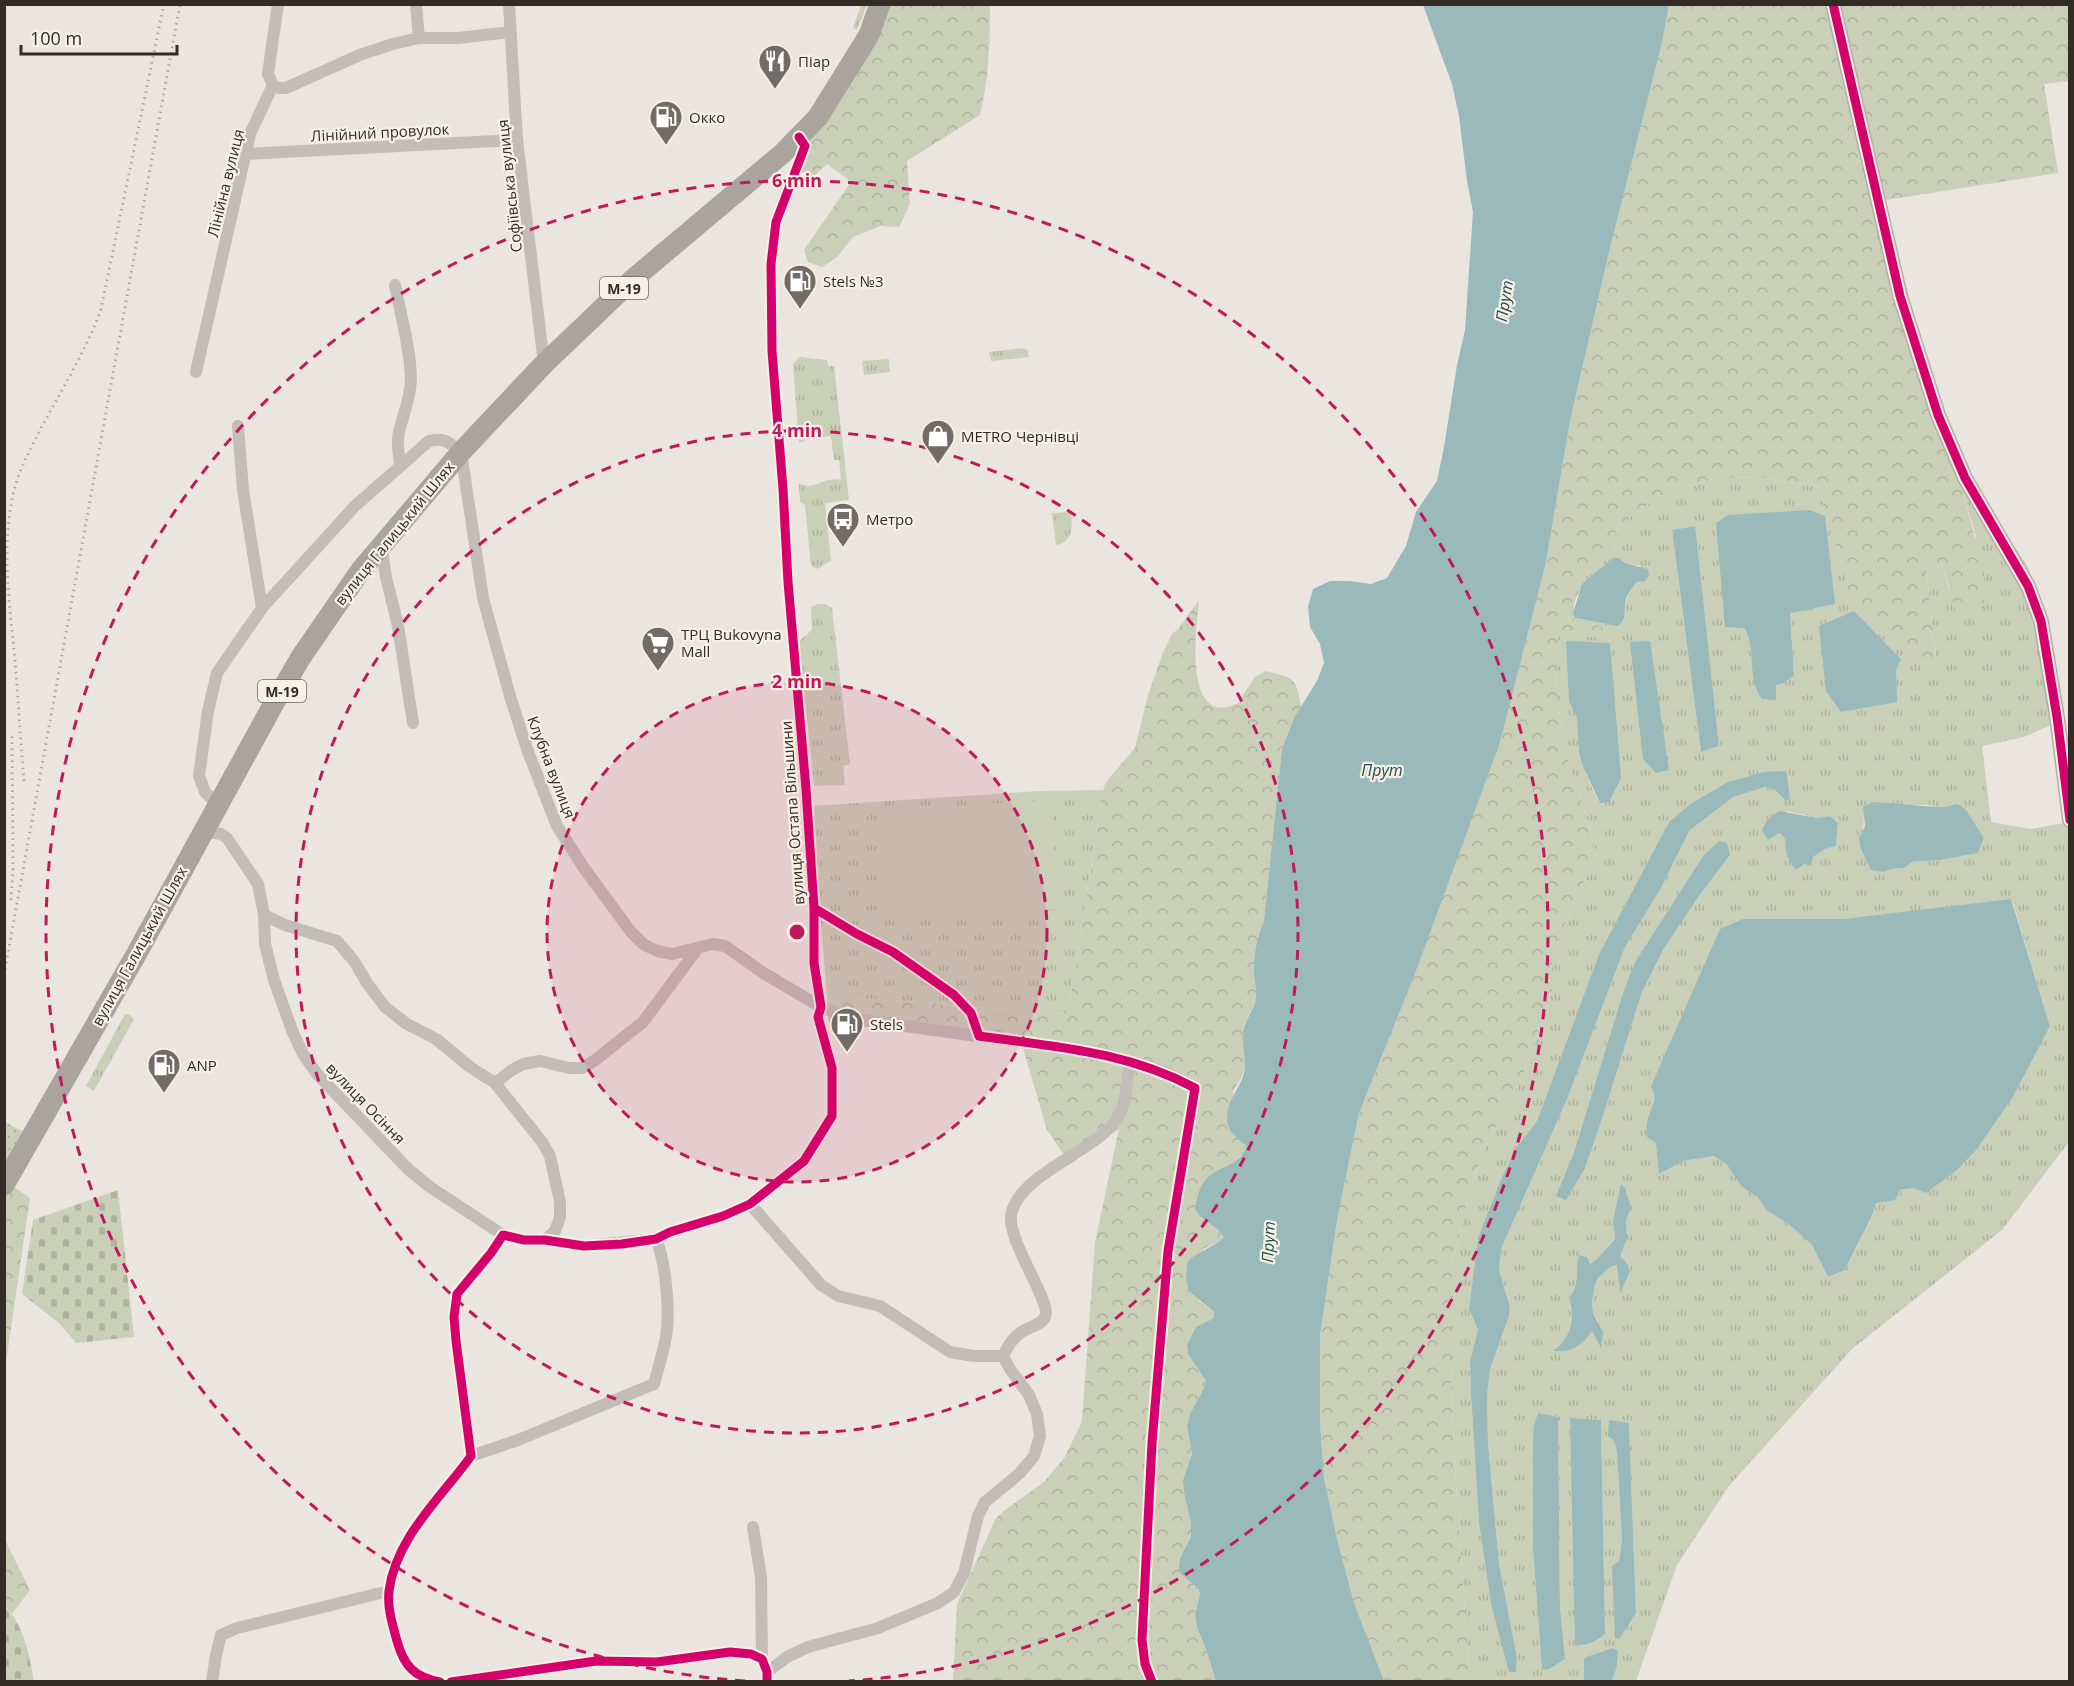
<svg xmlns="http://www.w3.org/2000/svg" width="2074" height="1686" font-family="'Open Sans',sans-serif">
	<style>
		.grass { fill: url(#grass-tufts); fill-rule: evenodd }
		.forest { fill: url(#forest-crowns) }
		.cemetery { fill: url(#cemetery-stones) }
		.garden { fill: url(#garden-dots) }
		.pitch { fill: #cad0b8 }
		.water { fill: #9ab9bb }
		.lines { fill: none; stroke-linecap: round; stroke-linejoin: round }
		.street { stroke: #c3bdb7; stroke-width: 12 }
		.secondary { stroke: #b4ada7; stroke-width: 16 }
		.highway { stroke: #a9a49d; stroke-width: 21 }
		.rail { stroke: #aba6a1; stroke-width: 3; stroke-dasharray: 1.5 4.5; stroke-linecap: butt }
		.cycleway-casing { stroke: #f8f0e4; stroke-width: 13 }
		.cycleway { stroke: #d6006c; stroke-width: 9 }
		.ring { fill: none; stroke: #c2185b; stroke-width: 3; stroke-dasharray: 10 8 }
		.labels { text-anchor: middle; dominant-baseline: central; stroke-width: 4.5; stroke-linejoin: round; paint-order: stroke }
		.shield { fill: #f8f0e4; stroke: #6e665f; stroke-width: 1.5 }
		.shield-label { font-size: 14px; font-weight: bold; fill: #332b26 }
		.poi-label { font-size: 15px; fill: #332b26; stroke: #f8f0e4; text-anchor: start }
		.street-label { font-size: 15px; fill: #332b26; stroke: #f8f0e4 }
		.water-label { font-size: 16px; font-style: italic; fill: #1d4c53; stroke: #f8f0e4 }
		.centre { fill: #c2185b; stroke: #f8f0e4; stroke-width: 3 }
		.ring-label { font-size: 18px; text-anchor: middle; font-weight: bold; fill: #c2185b; stroke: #f8f0e4; stroke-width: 4.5; stroke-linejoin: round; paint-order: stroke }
	</style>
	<defs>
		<pattern id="grass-tufts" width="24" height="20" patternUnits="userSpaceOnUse" patternTransform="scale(1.5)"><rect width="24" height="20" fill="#cad0b8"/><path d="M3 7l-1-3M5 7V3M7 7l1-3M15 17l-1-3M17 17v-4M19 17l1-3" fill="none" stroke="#aeb39e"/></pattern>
		<pattern id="forest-crowns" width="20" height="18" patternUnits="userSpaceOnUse" patternTransform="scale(1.5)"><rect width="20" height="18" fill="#cad0b8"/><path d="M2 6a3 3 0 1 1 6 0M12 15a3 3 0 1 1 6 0" fill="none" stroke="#aeb39e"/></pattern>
		<pattern id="cemetery-stones" width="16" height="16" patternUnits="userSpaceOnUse" patternTransform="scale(1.5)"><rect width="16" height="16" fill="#cad0b8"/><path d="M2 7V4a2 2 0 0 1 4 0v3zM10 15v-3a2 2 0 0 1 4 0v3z" fill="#aeb39e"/></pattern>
		<pattern id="garden-dots" width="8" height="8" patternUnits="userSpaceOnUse" patternTransform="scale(1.5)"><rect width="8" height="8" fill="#cad0b8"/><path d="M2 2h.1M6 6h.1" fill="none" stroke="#aeb39e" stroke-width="1.8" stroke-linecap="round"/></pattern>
	</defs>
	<rect width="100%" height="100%" fill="#eae5de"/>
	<path class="grass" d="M861 5H867L857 30 853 28Z
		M1023 348 1028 351 1029 357 991 361 989 352Z
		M800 357 827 360 828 366H834L849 500 825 503 831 561 817 569 811 566 805 505 800 502 799 484C811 488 814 485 825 481 829 479 837 480 841 479L839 460H834L831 436 810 438 799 443 793 364Z
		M889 359 890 372 864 375 862 361Z
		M1761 477 1819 487 1852 599 1936 656 1926 569 1942 564 1949 591 1976 537 1962 490 1971 484 2027 565 2046 614 2064 719 2024 737 1982 746 1991 822 2031 829 2069 822V1142L2002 1230 1852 1349 1729 1486 1677 1565 1636 1681H1612L1617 1666 1618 1650 1612 1648 1584 1658V1681L1470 1682 1455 1469 1450 1364V1306L1454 1257 1470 1191 1485 1147 1520 1082 1552 993V957L1576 897 1596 858 1591 832 1563 744 1554 661 1557 636 1609 637V628L1568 620 1575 587 1585 574 1614 553 1618 525 1660 496 1716 478ZM1825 516 1790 613 1794 676 1776 685 1750 644V636L1744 628ZM1694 526 1719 746 1701 752 1672 530ZM1613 558H1619L1625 563 1641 566C1637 577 1630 588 1627 599 1623 610 1628 618 1618 626L1575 618C1567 592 1598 572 1613 558ZM1854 611 1901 659 1896 670ZM1577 718 1600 803C1585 779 1578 746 1577 718ZM1783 771 1786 801 1775 790 1765 787 1733 797 1689 831 1661 888 1625 947 1567 1099 1501 1249 1499 1270 1510 1307 1509 1316 1490 1369 1487 1395 1488 1443 1499 1564 1517 1658 1516 1671 1510 1672 1491 1604 1479 1523 1471 1394 1470 1361 1478 1330 1469 1309 1478 1238 1517 1147 1537 1121 1599 954 1669 822ZM1887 803 1900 805H1930L1941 808 1973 821 1984 838 1978 853 1940 860 1912 862 1904 868 1892 869 1884 872C1874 863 1856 853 1860 837 1862 829 1865 827 1863 818ZM1787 811 1817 818 1830 816 1838 823 1836 846 1825 849 1813 857 1811 866 1804 864 1786 851C1787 842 1787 838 1779 833ZM1730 855 1699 896 1663 950 1642 992 1602 1119 1585 1168 1556 1196 1574 1152 1623 993 1635 962 1703 856ZM2012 900 2050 1026 2013 1097 1977 1149 1913 1188 1900 1190 1876 1203C1876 1215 1851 1256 1844 1270L1828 1277 1812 1245 1790 1225 1766 1210 1759 1197 1741 1186 1727 1165 1714 1156 1683 1161 1647 1123C1653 1109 1657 1100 1651 1085L1743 919H1843ZM1631 1208 1626 1220 1627 1238 1620 1257V1291L1618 1265 1610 1267 1598 1278 1595 1285 1592 1301 1593 1313 1598 1320 1601 1346 1593 1330C1581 1340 1570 1354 1554 1350 1572 1337 1575 1317 1569 1297 1581 1285 1574 1270 1579 1255L1587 1257 1589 1264 1598 1258 1615 1239 1613 1221ZM1538 1413 1558 1417 1560 1610 1542 1670 1533 1549V1440L1534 1425ZM1570 1419 1601 1420 1605 1634 1597 1641 1583 1646ZM1629 1423 1636 1613 1619 1561 1622 1540 1617 1453 1614 1441Z
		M1071 512C1072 526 1074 542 1056 545L1052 513Z
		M818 604H825L832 608 850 764 843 766 845 785 814 786 799 641 812 630 811 607Z
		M1103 790 1068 1014 827 996 811 806 1040 791Z
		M125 1014 130 1015 134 1019 94 1091 86 1086Z"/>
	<path class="forest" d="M885 5H990C990 42 989 78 980 115L907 161 910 204 899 227 881 226 853 237 837 257 822 267 808 262 804 250 851 182 827 164 813 177 798 171 818 117Z
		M1669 5H2069V81L2044 84 2058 173 1886 200 1897 252 1922 345 1971 484 1962 490 1984 571V605L1968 613 1957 614 1942 564 1926 569 1936 657 1916 661 1888 640 1851 599 1819 487 1761 477 1716 478 1660 496 1618 525 1614 553 1585 574 1575 587 1568 620 1609 628V637H1558L1554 661 1563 744 1591 832 1596 858 1576 897 1552 957V993L1520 1082 1485 1147 1470 1191 1454 1257 1450 1306V1364L1455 1469 1470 1681 1384 1682 1354 1603 1337 1539 1324 1478 1320 1422V1336L1337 1220 1359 1113 1413 979 1546 562 1570 421 1609 252 1662 43Z
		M1199 600C1197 623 1185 703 1220 708 1225 708 1233 705 1238 703L1255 677 1266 671C1295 679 1296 677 1301 707L1294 718 1282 749 1264 920C1257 938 1253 955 1254 975 1254 983 1257 991 1256 998 1253 1011 1243 1021 1243 1033 1241 1062 1253 1063 1233 1091L1240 1140 1246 1145 1245 1152 1237 1160 1201 1218 1220 1230 1224 1237 1220 1241 1203 1249 1199 1301 1214 1312V1318L1196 1327 1187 1345 1188 1354 1206 1381 1203 1390 1190 1414 1187 1426 1192 1454 1183 1480 1184 1493 1191 1523V1537L1180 1558 1181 1574 1198 1588 1200 1594 1195 1614 1197 1628 1206 1649 1216 1681H953L957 1604 996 1518 1005 1510 1044 1482 1065 1457 1082 1421 1095 1242 1119 1129 1069 1162 1047 1130 1023 1048 979 1040 829 1023 827 996 1068 1014 1103 790 1106 782 1135 748 1148 695 1162 655 1172 634 1178 629Z
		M8 1183 30 1198 5 1369 4 1191Z
		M4 1538 30 1590 12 1614 5 1606Z"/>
	<path class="cemetery" d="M118 1190 134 1337 76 1343 59 1323 22 1294 33 1220Z
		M5 1606C25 1628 29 1654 34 1681H5Z"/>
	<path class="garden" d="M5 1122 33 1137 5 1191Z"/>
	<path class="pitch" d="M1051 800 1058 909 886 920 878 811Z"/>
	<path class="water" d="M1423 5H1669L1662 43 1609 252 1570 421 1546 562 1500 742 1413 979 1359 1113 1337 1220 1320 1336V1422L1324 1478 1337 1539 1354 1603 1384 1681H1216L1206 1649 1197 1628 1195 1614 1200 1594 1198 1588 1181 1574 1179 1568 1180 1558 1191 1537V1523L1184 1493 1183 1480 1192 1454 1187 1426 1190 1414 1203 1390 1206 1381 1188 1354 1187 1345 1196 1327 1214 1318V1312L1189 1291 1186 1279 1187 1265 1191 1258 1220 1241 1224 1237C1216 1224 1203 1223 1195 1209 1197 1198 1199 1186 1207 1178 1220 1166 1244 1164 1246 1145 1238 1139 1227 1131 1227 1120 1226 1101 1240 1089 1244 1073 1247 1059 1241 1046 1243 1032 1245 1019 1255 1009 1256 997 1257 990 1254 981 1254 974 1253 955 1257 938 1264 920L1282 749 1294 718 1317 681 1324 663 1320 644 1310 627 1308 607 1313 589 1330 581H1349L1371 584 1387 578 1406 546 1416 512 1437 481 1444 447 1457 365 1465 330 1473 212 1467 181 1459 116 1452 84Z
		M1809 510 1825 516 1835 604 1790 613 1794 676 1783 683 1776 685V699H1762C1746 678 1757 645 1744 628L1725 627 1716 523 1728 515Z
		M1695 526 1719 746 1701 752 1672 530Z
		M1613 558H1619L1625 563 1648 569 1649 576 1645 581 1636 582C1633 587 1628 593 1626 599 1623 610 1628 618 1618 626L1575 618 1573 613 1582 584Z
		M1854 611 1901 659 1896 670 1897 702 1841 712 1826 691 1819 626Z
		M1566 641 1610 643 1621 778 1609 802 1600 803 1582 764 1579 752 1577 718 1569 701Z
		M1650 641 1669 770 1656 773 1643 759 1630 642Z
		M1783 771 1787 776 1790 799 1786 801 1775 790 1765 787 1733 797 1689 831 1661 888 1625 947 1567 1099 1501 1249 1499 1270 1510 1307 1509 1316 1490 1369 1487 1395 1488 1443 1499 1564 1517 1658 1516 1672H1509L1491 1604 1479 1523 1471 1394 1470 1361 1478 1330 1469 1309 1478 1238 1503 1175 1517 1147 1537 1121 1599 954 1669 822 1692 803 1728 782 1764 772Z
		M1873 802C1895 803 1918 806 1940 807 1945 808 1952 805 1958 804L1966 810 1984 838 1978 853 1940 860 1912 862 1904 868 1892 869 1884 872 1871 870 1860 847 1859 838 1865 826 1863 807Z
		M1779 811 1817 818 1830 816 1838 823 1836 846 1825 849 1813 857 1811 866 1804 864 1796 870C1792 865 1787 858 1786 851 1785 842 1788 839 1779 833L1768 840 1762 830 1767 820Z
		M1719 841 1727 843 1730 855 1699 896 1663 950 1642 992 1602 1119 1585 1168 1566 1200 1556 1196 1574 1152 1623 993 1635 962 1703 856Z
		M2011 899 2050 1026 2013 1097 1977 1149 1957 1170 1926 1193 1913 1188 1900 1190 1895 1200 1876 1203C1875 1215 1851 1255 1845 1270L1828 1277 1812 1245 1790 1225 1766 1210 1758 1197 1741 1186 1727 1165 1714 1156 1683 1161 1659 1174 1656 1143 1647 1137C1647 1133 1646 1127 1647 1123 1650 1106 1659 1104 1651 1086L1720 929 1743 919H1843Z
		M1621 1184 1625 1188 1631 1208 1626 1220 1627 1238 1620 1257 1625 1261 1630 1271 1620 1293 1617 1265 1610 1267 1598 1278 1595 1285 1592 1301 1593 1313 1603 1332 1601 1348 1592 1331C1583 1345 1571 1353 1553 1351 1572 1337 1575 1318 1569 1297 1581 1285 1574 1270 1579 1255L1587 1257 1590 1264 1598 1258 1615 1239 1613 1221Z
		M1538 1413 1558 1417 1560 1609 1565 1659 1549 1669 1542 1670 1533 1549V1440L1534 1425Z
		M1570 1418 1601 1420 1605 1634C1596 1642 1588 1646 1575 1645Z
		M1609 1420 1629 1423 1636 1613 1619 1639 1615 1638 1612 1566 1619 1561 1622 1540 1617 1453 1614 1441 1608 1436Z
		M1612 1648 1618 1650 1617 1666 1612 1681H1584V1658Z"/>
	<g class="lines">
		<path class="street" d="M416 4 419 38
			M509 4 517 140 544 364
			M273 85 279 88H286L362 54 393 44 419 38H458L510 32
			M245 154 517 140
			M395 285C401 316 410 347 411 378 411 397 403 414 399 432 396 443 399 454 400 465
			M196 372 250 134 273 85 268 74 278 4
			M238 426 243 490 262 608
			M381 545 386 577 398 626 413 723
			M217 804 205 792 199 776 208 711 217 673 262 608 355 506 429 441C445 437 448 442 461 452L483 598 510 696 527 749 557 826 584 868 631 932 643 944 657 951 672 954 713 944 725 946 765 974 821 1007 849 1018 1104 1054 1168 1073 1195 1088
			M202 831 221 834 227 838 258 884 264 915 265 944 274 980 293 1033 303 1054 317 1074 409 1170 430 1187 503 1235 524 1240H545L584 1246 656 1239 670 1232 723 1216 750 1204 804 1161 832 1116V1068L818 1017 821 1007 814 963V908L806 789 788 582 783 489 772 351 771 264 776 222 805 146 799 137
			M264 915 285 925 337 941 354 961 367 983 385 1007 407 1024 436 1039 470 1067 495 1083 542 1142 550 1156 560 1202V1217L555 1231 545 1240
			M495 1083 512 1070 523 1064 540 1061 569 1068H582L594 1061 643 1022 698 948
			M750 1204 821 1285 838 1296 880 1306 950 1352 974 1356H1003L1010 1369 1029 1395 1037 1414 1040 1436 1034 1456 1020 1473 985 1502 978 1516 964 1573 954 1592 938 1603 878 1628 808 1647 787 1657 767 1672
			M1003 1356C1008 1346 1013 1337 1023 1331 1030 1327 1041 1325 1045 1317 1053 1302 1003 1237 1012 1211 1024 1172 1093 1153 1117 1119 1127 1103 1127 1079 1130 1061
			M471 1456 518 1440 654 1384C658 1370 662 1356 665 1342 671 1316 666 1263 656 1239
			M753 1527 761 1577 762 1659 767 1672V1682
			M212 1682 216 1655 221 1635 237 1628 389 1591
			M440 1682C414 1677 404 1666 397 1641 393 1626 387 1608 389 1591 396 1537 441 1498 471 1456L456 1341 454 1317 457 1294 491 1253 503 1235
			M451 1682 596 1661 657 1662 730 1652 751 1654 762 1659"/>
		<path class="secondary" d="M1833 4 1900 296 1938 415 1965 478 2028 586 2041 621 2057 717 2070 820"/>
		<path class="highway" d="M4 1185 137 953 273 705 301 657 361 570 461 452 544 364 632 280 783 153 818 117 869 35 880 4"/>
		<path class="rail" d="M24 781C20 737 18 693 14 649 8 593 0 531 18 477 41 419 80 368 101 309L164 4
			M11 900 13 869 12 735
			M4 975 180 4"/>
		<g class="cycleway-casing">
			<path id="cycleway" d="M1833 4 1900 296 1938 415 1965 478 2028 586 2041 621 2057 717 2070 820
				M814 908 857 934 893 952 954 995 971 1013 979 1036C1056 1047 1125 1051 1195 1088L1168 1251 1152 1443 1142 1640 1145 1664 1152 1682
				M440 1682C414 1677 404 1666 397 1641 393 1626 387 1608 389 1591 396 1537 441 1498 471 1456L456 1341 454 1317 457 1294 491 1253 503 1235 524 1240H545L584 1246 622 1244 656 1239 670 1232 723 1216 750 1204 804 1161 832 1116V1068L818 1017 821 1007 814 963V908L806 789 788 582 783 489 772 351 771 264 776 222 805 146 799 137
				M451 1682 596 1661 657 1662 730 1652 751 1654 762 1659 767 1672V1682"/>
		</g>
		<use href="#cycleway" class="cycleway"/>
	</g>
	<circle cx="797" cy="932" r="250" fill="#c2185b" fill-opacity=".12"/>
	<g class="ring">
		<circle cx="797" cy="932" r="250"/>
		<circle cx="797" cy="932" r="501"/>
		<path d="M745 1681A751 751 0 1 1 849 1681"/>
	</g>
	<defs>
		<g id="restaurant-pin" transform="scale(1.725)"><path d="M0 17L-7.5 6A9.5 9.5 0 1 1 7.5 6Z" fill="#736c66" stroke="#f8f0e4"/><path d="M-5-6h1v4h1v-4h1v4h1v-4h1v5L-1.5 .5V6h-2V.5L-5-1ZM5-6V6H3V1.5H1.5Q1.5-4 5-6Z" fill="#fff"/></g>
		<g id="fuel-pin" transform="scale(1.725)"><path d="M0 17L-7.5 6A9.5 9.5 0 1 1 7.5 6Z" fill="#736c66" stroke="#f8f0e4"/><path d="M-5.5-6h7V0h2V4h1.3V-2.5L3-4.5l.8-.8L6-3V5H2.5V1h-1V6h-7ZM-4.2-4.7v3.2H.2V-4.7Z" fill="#fff"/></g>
		<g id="shop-pin" transform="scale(1.725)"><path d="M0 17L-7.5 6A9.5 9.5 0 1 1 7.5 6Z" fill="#736c66" stroke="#f8f0e4"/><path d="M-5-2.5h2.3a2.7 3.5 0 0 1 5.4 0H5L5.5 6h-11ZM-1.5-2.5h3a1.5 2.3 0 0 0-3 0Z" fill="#fff"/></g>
		<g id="bus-pin" transform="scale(1.725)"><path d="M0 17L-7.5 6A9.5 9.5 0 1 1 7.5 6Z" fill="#736c66" stroke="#f8f0e4"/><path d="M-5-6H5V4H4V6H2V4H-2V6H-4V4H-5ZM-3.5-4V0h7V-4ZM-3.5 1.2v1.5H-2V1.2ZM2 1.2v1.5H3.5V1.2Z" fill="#fff"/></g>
		<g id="supermarket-pin" transform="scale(1.725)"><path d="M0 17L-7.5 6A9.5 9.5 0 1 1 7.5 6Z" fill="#736c66" stroke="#f8f0e4"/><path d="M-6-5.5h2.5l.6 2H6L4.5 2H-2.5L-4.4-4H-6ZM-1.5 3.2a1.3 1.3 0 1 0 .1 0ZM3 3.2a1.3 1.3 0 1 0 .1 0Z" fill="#fff"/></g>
	</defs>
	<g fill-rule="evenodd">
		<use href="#restaurant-pin" x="775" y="61"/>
		<use href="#fuel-pin" x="666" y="117"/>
		<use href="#fuel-pin" x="800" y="281"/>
		<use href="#shop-pin" x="938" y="436"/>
		<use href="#bus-pin" x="843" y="519"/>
		<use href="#supermarket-pin" x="658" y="643"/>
		<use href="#fuel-pin" x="847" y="1024"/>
		<use href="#fuel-pin" x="164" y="1065"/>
	</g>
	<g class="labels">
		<g class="shield">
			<rect x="600" y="277" width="48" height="22" rx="4.5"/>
			<rect x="258" y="680" width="48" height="22" rx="4.5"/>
		</g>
		<g class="shield-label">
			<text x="624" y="288">М-19</text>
			<text x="282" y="691">М-19</text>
		</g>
		<g class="poi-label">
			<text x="798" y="61">Піар</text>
			<text x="689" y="117">Окко</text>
			<text x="823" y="281">Stels №3</text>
			<text x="961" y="436">METRO Чернівці</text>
			<text x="866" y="519">Метро</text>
			<text x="681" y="634">ТРЦ Bukovyna<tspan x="681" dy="17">Mall</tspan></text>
			<text x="870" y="1024">Stels</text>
			<text x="187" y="1065">ANP</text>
		</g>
		<g class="street-label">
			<text transform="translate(380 132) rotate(-3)">Лінійний провулок</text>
			<text transform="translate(225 183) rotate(-76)">Лінійна вулиця</text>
			<text transform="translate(509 186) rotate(-96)">Софіївська вулиця</text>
			<text transform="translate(394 533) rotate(-51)">вулиця Галицький Шлях</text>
			<text transform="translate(552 767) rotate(69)">Клубна вулиця</text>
			<text transform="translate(792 813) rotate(-94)">вулиця Остапа Вільшини</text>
			<text transform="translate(139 946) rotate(-61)">вулиця Галицький Шлях</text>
			<text transform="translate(366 1103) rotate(46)">вулиця Осіння</text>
		</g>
		<g class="water-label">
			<text transform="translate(1504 301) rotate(-81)">Прут</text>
			<text x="1382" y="770">Прут</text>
			<text transform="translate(1268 1242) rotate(-87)">Прут</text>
		</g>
	</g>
	<circle cx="797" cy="932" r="9" class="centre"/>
	<g class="ring-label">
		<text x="797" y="187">6 min</text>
		<text x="797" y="437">4 min</text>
		<text x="797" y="688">2 min</text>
	</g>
	<rect width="2074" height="1686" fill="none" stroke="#332b26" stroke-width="12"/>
	<path d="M21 45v9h156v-9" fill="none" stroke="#332b26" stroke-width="3"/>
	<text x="30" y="45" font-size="18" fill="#332b26" stroke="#f8f0e4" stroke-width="4.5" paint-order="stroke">100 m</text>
</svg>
